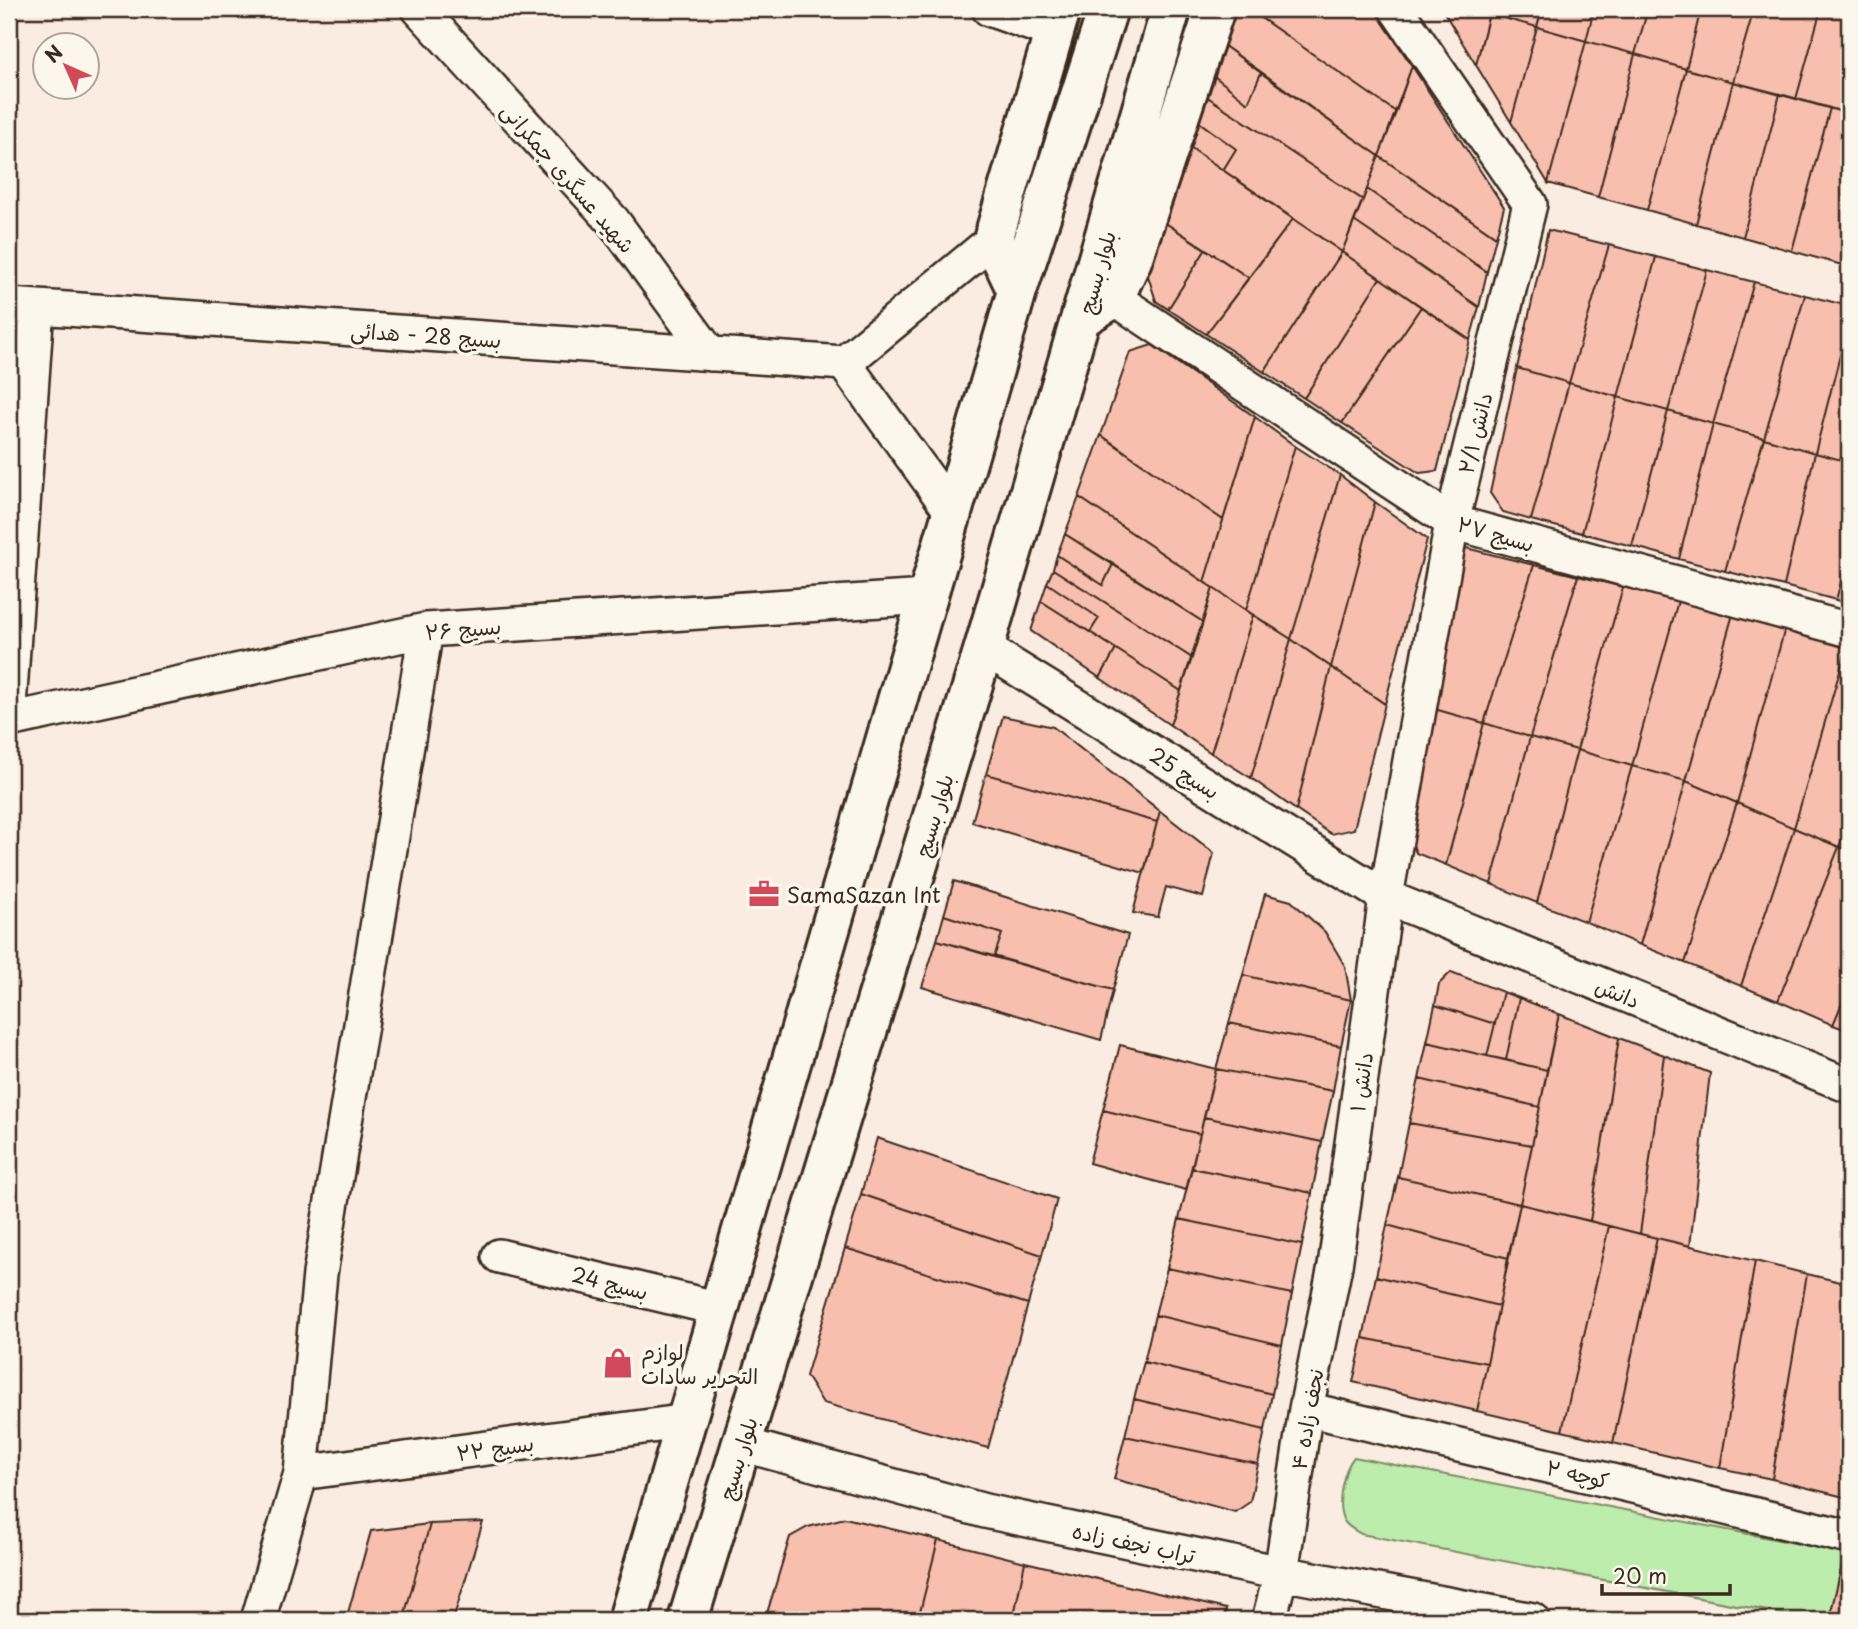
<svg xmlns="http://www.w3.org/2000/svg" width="1858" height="1629" font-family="'Playpen Sans','Playpen Sans Arabic',sans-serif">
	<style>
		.green { fill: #bdedad; stroke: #7c8c66; stroke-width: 2 }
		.building { fill: #f8bfaf; stroke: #3b2a1e; stroke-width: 2 }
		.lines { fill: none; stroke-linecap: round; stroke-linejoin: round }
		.street-casing { stroke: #3b2a1e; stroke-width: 38 }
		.primary-casing { stroke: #3b2a1e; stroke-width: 44 }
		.street { stroke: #fbf7ec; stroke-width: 33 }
		.primary { stroke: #fbf7ec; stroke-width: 38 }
		.labels { text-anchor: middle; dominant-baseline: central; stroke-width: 7; stroke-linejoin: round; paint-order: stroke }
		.street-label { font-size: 21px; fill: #3b2a1e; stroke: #fbf7ec }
		.poi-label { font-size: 21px; fill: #3b2a1e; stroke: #fbf7ec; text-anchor: start }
	</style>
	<rect width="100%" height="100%" fill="#faece0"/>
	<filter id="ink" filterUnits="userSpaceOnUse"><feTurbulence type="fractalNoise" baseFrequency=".0143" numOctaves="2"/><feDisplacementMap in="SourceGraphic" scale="14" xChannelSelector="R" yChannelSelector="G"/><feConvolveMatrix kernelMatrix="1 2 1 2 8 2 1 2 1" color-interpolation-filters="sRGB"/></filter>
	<g filter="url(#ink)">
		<path class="green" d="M1354 1457 1845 1553 1829 1620H1815L1361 1534C1354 1530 1346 1526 1343 1519 1336 1503 1343 1470 1354 1457Z"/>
		<path class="building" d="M1228 9H1248L1396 112 1379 156 1219 42Z
			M1248 9H1374L1412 66 1396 112Z
			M1442 9H1490L1476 65Z
			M1490 9H1542L1537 27 1489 14Z
			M1542 9H1594L1586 41 1537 27Z
			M1594 9H1648L1635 54 1586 41Z
			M1648 9H1701L1686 69 1635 54Z
			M1701 9H1754L1733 82 1686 69Z
			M1754 9H1821L1796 99 1733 82Z
			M1821 9H1849V98L1846 113 1796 99Z
			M1489 14 1537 27 1511 122 1476 65Z
			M1537 27 1586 41 1548 183 1511 122Z
			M1586 41 1635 54 1598 197 1548 183Z
			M1219 42 1261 73 1248 103 1209 72Z
			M1635 54 1686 69 1647 210 1598 197Z
			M1412 66 1504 207 1496 237 1379 156Z
			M1686 69 1733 82 1696 224 1647 210Z
			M1209 72 1248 103 1261 73 1379 156 1363 200 1203 94Z
			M1733 82 1780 94 1743 237 1696 224Z
			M1203 94 1363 200 1342 252 1223 170 1236 149 1195 119Z
			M1780 94 1830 108 1792 251 1743 237Z
			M1830 108 1849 114V236L1842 265 1792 251Z
			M1195 119 1236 149 1223 170 1187 145Z
			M1187 145 1293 219 1249 278 1164 222Z
			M1379 156 1496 237 1487 272 1367 189Z
			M1367 189 1487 272 1479 307 1354 221Z
			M1293 219 1342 252 1264 372 1206 334Z
			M1354 221 1479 307 1470 340 1342 252Z
			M1164 222 1206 249 1168 309 1156 301 1148 276Z
			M1548 230 1609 245 1569 383 1517 368Z
			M1849 236V267L1842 265Z
			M1609 245 1656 257 1618 397 1569 383Z
			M1206 249 1249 278 1206 334 1168 309Z
			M1342 252 1380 278 1304 398 1264 372Z
			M1656 257 1707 270 1668 411 1618 397Z
			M1707 270 1754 282 1713 424 1668 411Z
			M1380 278 1421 307 1342 423 1304 398Z
			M1754 282 1805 295 1764 438 1713 424Z
			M1805 295 1849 306V320L1815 453 1764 438Z
			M1421 307 1470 340 1437 471 1419 473 1342 423Z
			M1849 320V462L1815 453Z
			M1152 345 1255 417 1223 520 1101 435 1130 352Z
			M1517 368 1569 383 1531 520 1503 512 1490 493Z
			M1569 383 1618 397 1582 533 1531 520Z
			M1618 397 1668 411 1632 546 1582 533Z
			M1668 411 1713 424 1679 559 1632 546Z
			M1255 417 1295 446 1246 610 1204 582Z
			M1713 424 1764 438 1725 571 1679 559Z
			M1101 435 1223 520 1204 582 1079 497Z
			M1764 438 1815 453 1784 586 1725 571Z
			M1295 446 1340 475 1291 639 1246 610Z
			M1815 453 1849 462V553L1836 600 1784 586Z
			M1340 475 1375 502 1331 667 1291 639Z
			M1079 497 1213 588 1203 622 1065 534Z
			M1375 502 1427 539 1385 704 1331 667Z
			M1065 534 1113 564 1103 585 1057 555Z
			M1462 547 1534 565 1484 723 1427 707Z
			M1849 553V603L1836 600Z
			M1057 555 1103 585 1113 564 1203 622 1192 658 1053 569Z
			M1534 565 1578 576 1530 737 1484 723Z
			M1053 569 1192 658 1181 691 1090 632 1099 618 1047 583Z
			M1578 576 1623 587 1577 750 1530 737Z
			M1047 583 1099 618 1090 632 1041 601Z
			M1623 587 1678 601 1632 766 1577 750Z
			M1213 588 1253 615 1211 753 1170 725Z
			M1041 601 1116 649 1100 678 1031 631Z
			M1678 601 1733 614 1686 781 1632 766Z
			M1733 614 1785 628 1737 803 1686 781Z
			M1253 615 1291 639 1251 778 1211 753Z
			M1785 628 1848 643 1794 828 1737 803Z
			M1291 639 1331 667 1296 810 1251 778Z
			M1848 643 1849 823 1839 847 1794 828Z
			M1116 649 1181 691 1170 725 1100 678Z
			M1331 667 1385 704 1354 829 1331 834 1296 810Z
			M1427 707 1484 723 1446 865 1416 853 1403 820Z
			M1003 716 1053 727 1160 811 1157 822 986 774Z
			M1484 723 1530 737 1491 884 1446 865Z
			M1530 737 1577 750 1537 903 1491 884Z
			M1577 750 1632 766 1586 922 1537 903Z
			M1632 766 1686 781 1640 945 1586 922Z
			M986 774 1157 822 1144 873 972 822Z
			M1686 781 1737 803 1685 963 1640 945Z
			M1737 803 1794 828 1741 986 1685 963Z
			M1160 811 1214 853 1203 897 1166 887 1158 917 1133 913Z
			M1849 823V851L1839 847Z
			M1794 828 1839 847 1778 1001 1741 986Z
			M1839 847 1849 851V986L1833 1025 1778 1001Z
			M954 881 1128 935 1113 990 994 957 1002 934 944 915Z
			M1265 894 1291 901 1325 932 1345 966 1351 1000 1243 975Z
			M944 915 1002 934 994 957 937 940Z
			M937 940 1113 990 1101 1040 922 987Z
			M1451 972 1503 992 1495 1024 1435 1005 1439 984Z
			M1243 975 1351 1000 1341 1046 1229 1023Z
			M1849 986V1031L1833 1025Z
			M1503 992 1519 998 1506 1060 1487 1056Z
			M1519 998 1559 1014 1547 1070 1506 1060Z
			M1435 1005 1495 1024 1487 1056 1427 1042Z
			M1559 1014 1619 1038 1590 1221 1520 1204Z
			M1229 1023 1341 1046 1333 1091 1216 1069Z
			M1619 1038 1664 1055 1640 1234 1590 1221Z
			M1427 1042 1547 1070 1540 1107 1419 1079Z
			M1120 1045 1216 1069 1200 1134 1103 1110Z
			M1664 1055 1710 1073 1690 1246 1640 1234Z
			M1216 1069 1333 1091 1322 1142 1204 1117Z
			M1419 1079 1540 1107 1532 1145 1409 1123Z
			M1103 1110 1200 1134 1186 1190 1089 1163Z
			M1204 1117 1322 1142 1312 1193 1192 1168Z
			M1409 1123 1532 1145 1520 1204 1398 1177Z
			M877 1138 1057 1199 1042 1255 861 1194Z
			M1192 1168 1312 1193 1302 1245 1179 1219Z
			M1398 1177 1520 1204 1508 1258 1387 1225Z
			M861 1194 1042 1255 1028 1304 845 1248Z
			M1520 1204 1609 1226 1562 1431 1477 1411Z
			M1179 1219 1302 1245 1292 1294 1167 1268Z
			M1387 1225 1508 1258 1499 1306 1376 1276Z
			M1609 1226 1657 1238 1613 1443 1562 1431Z
			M1657 1238 1755 1261 1720 1468 1613 1443Z
			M845 1248 1028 1304 988 1448 823 1403 806 1376Z
			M1755 1261 1807 1274 1772 1479 1720 1468Z
			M1167 1268 1292 1294 1282 1345 1155 1315Z
			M1807 1274 1849 1284V1477L1844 1497 1772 1479Z
			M1376 1276 1499 1306 1487 1363 1363 1338Z
			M1155 1315 1282 1345 1272 1394 1144 1362Z
			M1363 1338 1487 1363 1477 1411 1353 1382Z
			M1144 1362 1272 1394 1265 1430 1134 1399Z
			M1134 1399 1265 1430 1258 1464 1125 1436Z
			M1125 1436 1258 1464 1250 1502 1235 1512 1114 1479Z
			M1849 1477V1498L1844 1497Z
			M845 1518 938 1540 918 1620H765L790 1537 808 1527Z
			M483 1522 453 1620H403L430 1524Z
			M430 1524 403 1620H346L371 1531Z
			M938 1540 1025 1562 1013 1620H918Z
			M1845 1553 1849 1554V1620H1829Z
			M1025 1562 1226 1609 1224 1620H1013Z"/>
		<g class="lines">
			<g class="street-casing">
				<path id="street" d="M419 9 613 221 710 354
					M989 9 1054 32
					M1114 298 1452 522 1849 630
					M9 305 844 363
					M844 363 993 240
					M844 363 952 512
					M984 648 1386 897 1849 1086
					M9 706 37 307
					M9 720 426 630 926 597
					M499 1256 720 1309
					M1306 1409 1849 1537
					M741 1444 985 1511 1281 1573 1533 1620
					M301 1473 688 1421
					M258 1620 301 1473 320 1274 426 630
					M1269 1620 1281 1573 1306 1409 1335 1266 1386 897 1452 522 1530 204 1396 9"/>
			</g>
			<g class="primary-casing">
				<path id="primary" d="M1017 291 993 240 1061 9
					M1083 317 1114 298 1132 260 1215 9
					M628 1620 1017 291 1108 9
					M688 1620 984 648 1171 9"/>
			</g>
			<use href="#street" class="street"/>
			<use href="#primary" class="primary"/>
		</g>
	</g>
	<defs>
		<g id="office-bare" transform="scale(2.415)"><path d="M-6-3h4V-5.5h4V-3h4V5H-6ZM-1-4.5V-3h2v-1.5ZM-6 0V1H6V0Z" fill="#d1495b" stroke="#fbf7ec" stroke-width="2.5" paint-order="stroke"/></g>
		<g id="shop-bare" transform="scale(2.415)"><path d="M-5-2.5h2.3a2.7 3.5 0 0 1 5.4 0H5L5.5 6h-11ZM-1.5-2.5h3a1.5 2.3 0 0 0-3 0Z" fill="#d1495b" stroke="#fbf7ec" stroke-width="2.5" paint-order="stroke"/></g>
	</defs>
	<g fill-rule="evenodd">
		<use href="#office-bare" x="764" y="894"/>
		<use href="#shop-bare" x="618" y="1363"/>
	</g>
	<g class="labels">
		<g class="street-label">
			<text transform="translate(569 177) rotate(49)">شهید عسگری جمکرانی</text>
			<text transform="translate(1096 272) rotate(-74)">بلوار بسیج</text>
			<text transform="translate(426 334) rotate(4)">بسیج 28 - هدائی</text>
			<text transform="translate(1474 433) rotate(-76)">دانش ۲/۱</text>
			<text transform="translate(1496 533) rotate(16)">بسیج ۲۷</text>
			<text transform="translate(463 628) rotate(-5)">بسیج ۲۶</text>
			<text transform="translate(1185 772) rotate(32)">بسیج 25</text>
			<text transform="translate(933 815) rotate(-73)">بلوار بسیج</text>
			<text transform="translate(1618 992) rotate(22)">دانش</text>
			<text transform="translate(1360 1082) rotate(-82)">دانش ۱</text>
			<text transform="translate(610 1282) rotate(14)">بسیج 24</text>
			<text transform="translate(1306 1419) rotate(-80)">نجف زاده ۴</text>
			<text transform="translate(495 1447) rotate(-8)">بسیج ۲۲</text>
			<text transform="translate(737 1458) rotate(-73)">بلوار بسیج</text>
			<text transform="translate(1578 1473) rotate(13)">کوچه ۲</text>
			<text transform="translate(1134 1542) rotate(12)">تراب نجف زاده</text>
		</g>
		<g class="poi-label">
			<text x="787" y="894">SamaSazan Int</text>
			<text x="641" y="1351">لوازم<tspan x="641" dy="24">التحریر سادات</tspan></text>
		</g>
	</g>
	<rect width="1858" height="1629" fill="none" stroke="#fbf7ec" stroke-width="35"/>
	<rect x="18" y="18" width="1823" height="1594" fill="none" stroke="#3b2a1e" stroke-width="2.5" filter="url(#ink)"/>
	<g transform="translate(66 66) rotate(315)"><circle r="33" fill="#fbf7ec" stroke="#aea59a" stroke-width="2"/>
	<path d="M0-5L12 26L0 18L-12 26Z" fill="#d1495b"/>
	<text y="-10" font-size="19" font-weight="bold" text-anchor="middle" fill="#3b2a1e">N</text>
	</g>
	<path d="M1602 1584v10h128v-10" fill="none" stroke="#3b2a1e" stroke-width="3.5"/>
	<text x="1613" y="1584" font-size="21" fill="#3b2a1e" stroke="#fbf7ec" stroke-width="5" paint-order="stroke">20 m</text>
</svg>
